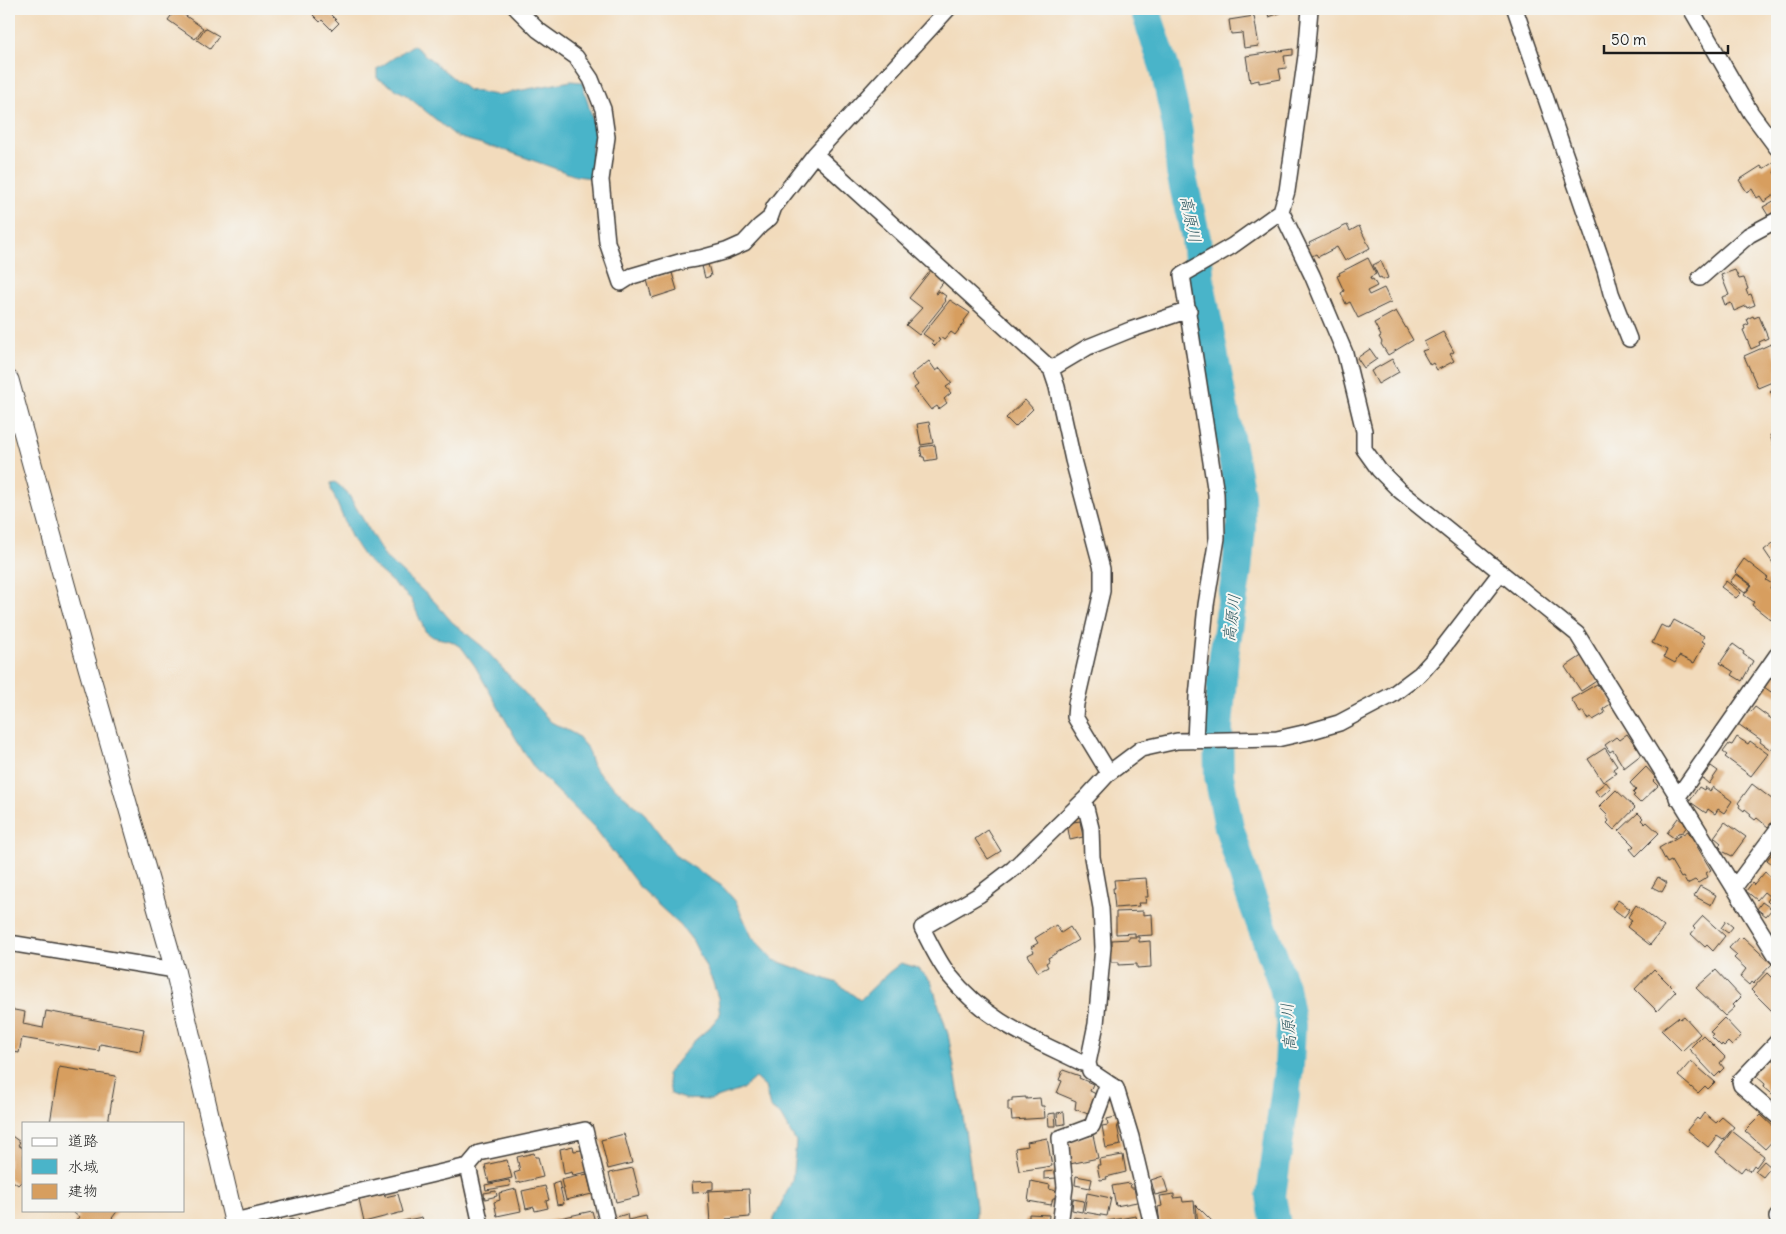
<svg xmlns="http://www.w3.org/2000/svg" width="1786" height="1234" font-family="Delius,'Klee One',sans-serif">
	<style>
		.water { fill: #4ab4c9; stroke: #336872 }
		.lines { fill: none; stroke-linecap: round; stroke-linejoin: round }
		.river { stroke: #4ab4c9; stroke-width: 30 }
		.building { fill: #d79e5e }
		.minor-casing { stroke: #3c3934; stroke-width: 18 }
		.tertiary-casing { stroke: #3c3934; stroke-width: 21 }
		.minor { stroke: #fff; stroke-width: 15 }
		.tertiary { stroke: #fff; stroke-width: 19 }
		.labels { text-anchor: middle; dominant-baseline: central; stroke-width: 4; stroke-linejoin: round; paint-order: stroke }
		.water-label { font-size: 16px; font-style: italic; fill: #2e5961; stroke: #f6f6f2 }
	</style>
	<rect width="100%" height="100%" fill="#f6f6f2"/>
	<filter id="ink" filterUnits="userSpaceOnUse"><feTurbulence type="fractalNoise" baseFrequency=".02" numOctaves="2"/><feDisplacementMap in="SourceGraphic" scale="10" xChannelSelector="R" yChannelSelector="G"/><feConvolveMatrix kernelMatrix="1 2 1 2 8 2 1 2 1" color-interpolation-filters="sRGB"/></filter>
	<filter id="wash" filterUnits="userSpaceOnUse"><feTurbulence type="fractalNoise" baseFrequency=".0096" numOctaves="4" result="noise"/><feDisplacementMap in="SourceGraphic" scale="20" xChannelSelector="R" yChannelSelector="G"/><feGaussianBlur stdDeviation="1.12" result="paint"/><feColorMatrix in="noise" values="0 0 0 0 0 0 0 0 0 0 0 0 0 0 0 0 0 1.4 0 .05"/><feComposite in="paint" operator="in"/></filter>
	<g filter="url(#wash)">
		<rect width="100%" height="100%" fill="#f2dbbc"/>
		<path class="water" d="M413 45 468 90 496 95 571 81 582 82 596 132 592 144V178L576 176 507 151 457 137 406 95 377 78V69Z
			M335 482 347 492 385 557 434 601 452 622 483 647 551 722 576 735 587 748 593 766 601 776 645 814 676 856 722 886 736 902 752 937 774 960 837 983 860 1000 888 973 901 963 918 968 931 981 948 1034 962 1110 976 1206V1225H771L792 1181 796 1142 780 1115 770 1107 765 1087 755 1078 741 1090 711 1100 684 1099 671 1094 667 1074 693 1042 710 1027 720 1015 718 998 712 980 693 941 681 926 641 889 595 828 535 769 523 751 475 666 462 648 451 641 433 637 425 631 411 599 365 558 352 539 331 489V483Z"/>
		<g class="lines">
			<path class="river" d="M1145 9 1165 69 1174 111 1178 133 1181 173 1196 238 1200 283 1240 495 1241 528 1237 571 1224 655 1218 727 1219 776 1229 827 1248 888 1284 987 1291 1025 1289 1066 1271 1196 1276 1225"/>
		</g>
		<g id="blocks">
			<path class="building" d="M176 9 203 28 195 39 168 20Z
				M311 9H325L339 23 332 30 322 20 320 22 313 15 315 13Z
				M1266 9H1287L1288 10 1269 17Z
				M1254 16 1259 46 1244 48 1242 33 1231 34 1229 20Z
				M205 28 219 36 210 49 197 40Z
				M1293 49V55L1284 56 1286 68 1279 69 1281 79 1259 83V80L1250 82 1246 56Z
				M1774 162 1777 168V170L1774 172 1777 177V193L1764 202 1760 196 1757 198 1752 189 1747 192 1739 180 1761 166 1763 169Z
				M1777 199V212L1769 217 1763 207Z
				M1347 225 1350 231 1359 226 1370 248 1345 261 1337 247 1318 257 1316 254 1310 257 1305 247 1310 245 1309 243Z
				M1368 258 1376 274 1370 277 1371 280 1373 279 1377 286 1367 291 1369 295 1384 288 1391 302 1358 318 1350 302 1346 304 1341 293 1344 291 1337 276 1340 275 1339 273Z
				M1381 261 1388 278 1383 280 1381 277 1379 278 1373 265Z
				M708 264 711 276 705 278 702 266Z
				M931 270 945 280 935 293 937 294 939 291 946 296 944 299 946 301 919 335 906 325 922 308 909 298Z
				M1735 270 1739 279 1744 278 1748 289 1746 290 1748 295 1751 294 1755 305 1747 308 1746 306 1734 311 1731 303 1725 305 1722 297 1729 295 1721 275Z
				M672 273 677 290 652 298 647 280Z
				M950 300 970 313 964 321 965 322 955 335 951 332 944 340 940 337 938 339 940 340 935 346 932 343 933 341 923 334Z
				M1396 311 1413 340 1388 355 1381 344 1382 342 1379 337 1381 336 1374 323Z
				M1753 316 1754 318 1759 316 1768 338 1759 342 1760 345 1751 349 1743 330 1745 329 1744 326 1749 324 1747 319Z
				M1443 332 1454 352 1450 354 1454 361 1437 370 1433 363 1430 365 1422 351 1428 349 1424 342Z
				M1771 344 1777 359V380L1758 388 1744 356Z
				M1370 349 1377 359 1364 368 1357 358Z
				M1392 359 1399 372 1378 384 1371 371Z
				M929 361 936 371 940 368 952 383 946 387 951 393 944 399 947 403 939 409 937 406 931 410 914 388 918 385 911 375Z
				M1777 385V397L1776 398 1770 392Z
				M1025 400 1033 409 1015 427 1006 418Z
				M929 422 933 443 921 445 917 424Z
				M1777 433V456L1770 435Z
				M935 445 937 459 925 461 924 457H922L920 447Z
				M1777 540V569L1764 550Z
				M1744 559 1768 578 1766 580 1772 584 1770 588 1777 593V605L1775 608 1777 612 1771 620 1752 605 1754 602 1744 595 1752 585 1735 572Z
				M1736 574 1751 585 1745 593 1730 582Z
				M1726 581 1741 593 1736 598 1721 587Z
				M1674 620 1704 636 1702 641 1705 643 1694 663 1679 656 1675 663 1664 657 1667 650 1652 643 1661 625 1669 629Z
				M1733 644 1744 652 1743 654 1753 661 1742 681 1732 675 1734 672 1720 663Z
				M1583 655 1598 680 1581 691 1565 667Z
				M1777 669V696L1764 687Z
				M1597 684 1602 692 1604 691 1612 703 1603 709 1605 713 1593 720 1591 717 1587 719 1583 711 1580 713 1571 699Z
				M1755 707 1777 723V741L1771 750 1760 742 1761 740 1738 724 1748 710 1751 712Z
				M1627 734 1642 754 1624 768 1613 750 1610 752 1605 745 1616 737 1619 740Z
				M1737 737 1748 744 1750 741 1768 754 1751 776 1725 757 1727 755 1723 752 1729 744 1732 745Z
				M1605 748 1617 766 1613 769 1616 773 1603 782 1588 759Z
				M1711 766 1718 771 1709 784 1702 778Z
				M1646 767 1656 778 1653 781 1658 786 1640 803 1633 796 1635 795 1633 793 1636 790 1630 783Z
				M1606 782 1611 788 1600 797 1595 791Z
				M1752 784 1777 803V815L1768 827 1757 818 1755 820 1750 816 1751 814 1745 809 1744 811 1739 807 1740 805 1738 803Z
				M1699 787 1704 790 1705 787 1710 791 1713 787 1732 801 1724 813 1718 809 1715 814 1708 809 1706 813 1689 801Z
				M1616 790 1635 808 1614 830 1607 823 1609 821 1606 817 1608 816 1599 807Z
				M1638 813 1643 818 1641 820 1645 824 1647 822 1659 833 1636 856 1630 849 1634 846 1619 831Z
				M1678 818 1685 823 1684 824 1687 826 1683 832 1678 833 1674 838 1667 833Z
				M1080 821 1083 837 1070 840 1067 823Z
				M1725 822 1746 837 1732 856 1720 850 1721 848 1719 846 1721 843 1714 837Z
				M988 830 1001 851 988 859 975 839Z
				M1688 831 1711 870 1706 873 1708 877 1698 883 1695 880 1687 884 1683 877 1681 878 1671 861 1667 863 1659 848Z
				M1777 847V868L1767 860Z
				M1765 872 1777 882V899L1771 905 1767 901 1770 897 1764 892 1757 900 1746 891 1752 883 1754 885Z
				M1658 877 1667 883 1662 892 1652 887Z
				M1146 878 1148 897H1145L1146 903H1138L1139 906 1115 908 1113 888H1115L1114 880Z
				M1700 886 1716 895 1711 905 1694 896Z
				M1618 900 1630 909 1624 917 1612 908Z
				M1762 902 1772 909 1766 916 1757 909Z
				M1636 905 1664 927 1650 945 1627 927 1632 920 1628 917Z
				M1143 911V915L1152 914 1153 935 1135 936V933L1116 934V912Z
				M1703 916 1725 936 1713 951 1707 945 1705 947 1691 934 1695 929 1693 927Z
				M1726 921 1733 927 1728 933 1721 928Z
				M1777 923V936L1771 932Z
				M1056 925 1061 933 1070 927 1078 940 1048 958 1049 961 1046 963 1048 967 1038 972 1028 955 1034 952 1031 947 1038 943 1035 938Z
				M1129 937H1139V942L1150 941 1151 967 1137 968V964L1119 965V962H1111L1110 945H1112V940L1129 939Z
				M1739 937 1741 939 1743 937 1772 964 1753 984 1751 982 1749 985 1740 977 1746 969 1734 958 1737 955 1729 948Z
				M1654 969 1676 991 1657 1011 1635 989Z
				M1716 970 1741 997 1733 1005 1735 1007 1725 1016 1696 988Z
				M1767 973 1777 983V1016L1751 990Z
				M9 1009 25 1012 23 1024 43 1028 46 1011 144 1029 140 1051 100 1044 99 1051 22 1038 19 1053 9 1051Z
				M1684 1016 1700 1034 1682 1051 1661 1030 1678 1017 1680 1019Z
				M1724 1018 1741 1036 1732 1046 1728 1042 1724 1046 1722 1044 1721 1046 1711 1036 1713 1034 1710 1032Z
				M1703 1035 1725 1057 1720 1063 1724 1068 1715 1077 1689 1049Z
				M1771 1058 1777 1063V1098L1764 1087 1765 1084 1756 1076Z
				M1691 1061 1715 1082 1708 1089 1705 1086 1698 1093 1678 1076Z
				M59 1067 116 1076 108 1123H50Z
				M1063 1070 1080 1076 1079 1078 1093 1084 1090 1091 1096 1094 1088 1114 1075 1109 1076 1101 1057 1093 1062 1081 1059 1080Z
				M1026 1097V1099L1040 1098 1041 1106H1044L1045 1118 1012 1120 1011 1111H1008V1101H1012V1098Z
				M1064 1112 1065 1124 1058 1125 1057 1113Z
				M1055 1113 1056 1126H1049L1048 1114Z
				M1704 1113 1716 1123 1722 1117 1734 1127 1723 1140 1717 1136 1708 1147 1687 1130 1697 1118 1699 1120Z
				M1761 1115 1777 1130V1136L1765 1149 1745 1131Z
				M1119 1116 1120 1124 1117 1125 1121 1145 1106 1148 1102 1126 1108 1125 1107 1119Z
				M1732 1131 1764 1156 1756 1167 1754 1165 1750 1171 1745 1167 1741 1172 1716 1152Z
				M9 1134 20 1142 18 1145 24 1149V1179L18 1185 9 1178Z
				M624 1134 632 1163 608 1169 601 1140Z
				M1093 1135 1098 1158 1070 1164 1067 1146 1069 1145 1068 1143 1072 1142 1071 1140Z
				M1047 1138 1052 1166 1019 1171 1015 1148 1028 1146 1027 1142Z
				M573 1146 574 1151 582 1150 587 1172 573 1175 572 1172 564 1174 560 1149Z
				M534 1153 535 1157H538L543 1177 517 1183 514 1173 520 1171 517 1157Z
				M1123 1155 1126 1172 1106 1177 1107 1179 1100 1180 1097 1165H1100L1099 1159Z
				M507 1160 512 1178 489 1183 485 1165Z
				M1764 1161 1771 1167 1763 1177 1755 1171Z
				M633 1168 640 1196 616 1202 609 1173Z
				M1055 1171 1056 1178 1044 1179V1172Z
				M587 1174 592 1194 566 1200 561 1180Z
				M1076 1176 1092 1179 1090 1188 1075 1185Z
				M1163 1176 1168 1192 1155 1195 1151 1180Z
				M509 1180 510 1186 486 1190 485 1185Z
				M713 1181V1189L707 1190V1192L693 1193 692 1182Z
				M1031 1181 1050 1185 1049 1189 1057 1191 1055 1198H1053L1051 1205 1028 1201Z
				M559 1182 564 1204 557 1205 553 1184Z
				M1130 1183 1131 1188H1134L1137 1202 1116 1206 1112 1186Z
				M545 1186 549 1200 546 1201 548 1208 535 1211 534 1207 526 1209 522 1191Z
				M516 1189 521 1211 497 1216 494 1202 500 1200 499 1193Z
				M749 1189 750 1217 726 1219 727 1223 710 1224 708 1191Z
				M496 1191 497 1196 485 1199 484 1193Z
				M1087 1193 1111 1198 1107 1216 1084 1212Z
				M384 1194 385 1197 398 1194 403 1212 364 1222 359 1200Z
				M1174 1194V1198L1182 1197 1183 1202 1194 1201 1196 1224 1182 1225 1181 1222 1176 1223 1177 1225H1160L1158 1207 1162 1206 1160 1196Z
				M1073 1199 1084 1201 1082 1212 1072 1210Z
				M1196 1205 1213 1222 1211 1225H1198Z
				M70 1210H118L107 1225H80L75 1222 79 1217Z
				M592 1211 596 1225H533V1224Z
				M627 1214 628 1220 646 1216 648 1225H614L613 1218Z
				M1029 1214 1049 1215 1048 1225H1025L1026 1218H1029Z
				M1136 1216 1138 1225H1108L1107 1221Z
				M422 1217 424 1225H389V1224Z
				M1073 1217 1099 1221V1225H1072Z
				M298 1218 300 1225H279L278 1220 281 1219 282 1222Z"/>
		</g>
	</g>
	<g filter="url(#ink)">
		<use href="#blocks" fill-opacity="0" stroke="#3c3934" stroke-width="1"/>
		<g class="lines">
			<g class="minor-casing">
				<path id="minor" d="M517 9 538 30 576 57 591 79 603 109 607 137 601 180 607 242 621 283 632 276 683 261 701 258 726 251 744 243 760 226 770 218 774 207 815 154 948 9
					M1515 9 1605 270 1611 293 1629 339
					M1691 9 1751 113 1777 148
					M815 154 1051 369 1057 387 1073 460 1102 569V591L1076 704 1075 717 1109 773
					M1281 211 1312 275 1345 353 1364 431V449L1379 470 1399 490 1577 634 1777 957
					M1700 278 1749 235 1777 220
					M1051 369 1088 347 1130 330 1189 310
					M1195 741 1197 697 1206 605 1217 538 1216 494 1182 275 1232 246 1281 211 1287 191 1306 56 1310 9
					M1677 798 1777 655
					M1084 800 1091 828 1092 857 1101 908 1103 947 1096 1024 1088 1063H1082C1029 1037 987 1022 949 975 938 961 930 943 922 928L979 895 1013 869 1084 800 1109 773 1141 749 1177 741 1277 739 1308 732 1339 723 1392 695 1420 674 1438 654 1501 572
					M1734 888 1777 830
					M9 943 175 970
					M1777 1042 1740 1081 1741 1085 1777 1116
					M1088 1063 1090 1071 1108 1083
					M468 1166 481 1225
					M1777 1217V1218
					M234 1221 468 1166 479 1153 585 1130 608 1225
					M1060 1225 1065 1187 1060 1138 1092 1126 1108 1083 1116 1088 1131 1137 1152 1225"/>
			</g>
			<g class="tertiary-casing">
				<path id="tertiary" d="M9 380 83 650 175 970 235 1225"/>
			</g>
			<use href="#minor" class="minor"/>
			<use href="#tertiary" class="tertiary"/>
		</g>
	</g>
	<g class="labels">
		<g class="water-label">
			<text transform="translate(1191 219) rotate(78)">高原川</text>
			<text transform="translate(1231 618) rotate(-83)">高原川</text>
			<text transform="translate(1288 1027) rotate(-94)">高原川</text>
		</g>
	</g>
	<rect width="1786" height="1234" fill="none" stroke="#f6f6f2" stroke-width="30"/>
	<rect x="22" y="1122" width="162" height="90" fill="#f6f6f2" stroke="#9f9f9c"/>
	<rect x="32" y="1138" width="25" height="8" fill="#ffffff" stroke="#9f9f9c"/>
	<text x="68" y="1146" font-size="15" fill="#1c1c1c">道路</text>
	<rect x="32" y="1159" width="25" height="15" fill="#4ab4c9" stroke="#9f9f9c"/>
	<text x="68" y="1172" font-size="15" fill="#1c1c1c">水域</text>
	<rect x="32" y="1184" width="25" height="15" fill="#d79e5e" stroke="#9f9f9c"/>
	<text x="68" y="1196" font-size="15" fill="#1c1c1c">建物</text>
	<path d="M1604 45v8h124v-8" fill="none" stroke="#1c1c1c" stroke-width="2.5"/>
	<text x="1611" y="45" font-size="15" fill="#1c1c1c" stroke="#f6f6f2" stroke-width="4" paint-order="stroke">50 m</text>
</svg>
